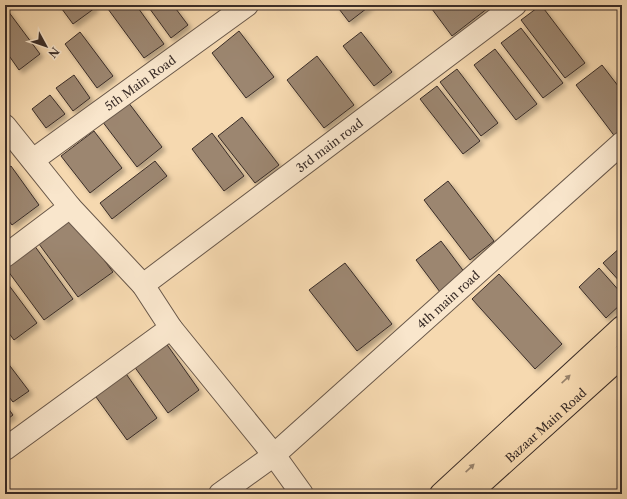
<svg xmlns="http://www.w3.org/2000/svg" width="627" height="499" font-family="'Libre Caslon Text',serif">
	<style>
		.building { fill: #9c866f; stroke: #3a2d28; filter: url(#shadow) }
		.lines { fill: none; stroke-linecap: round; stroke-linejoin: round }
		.minor-casing { stroke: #69584a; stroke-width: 24 }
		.major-casing { stroke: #3a2d28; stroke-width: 24 }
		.minor { stroke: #f9e6cc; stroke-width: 22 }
		.major { stroke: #f6d9b0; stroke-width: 22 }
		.oneway { fill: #98836c }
		.labels { text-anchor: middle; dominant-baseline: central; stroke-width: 3; stroke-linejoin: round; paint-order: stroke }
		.street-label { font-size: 12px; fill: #3a2d28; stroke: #f9e6cc }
	</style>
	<defs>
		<filter id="shadow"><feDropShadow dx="3.5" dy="3.5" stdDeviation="2" flood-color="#0004"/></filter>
	</defs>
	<rect width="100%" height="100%" fill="#f6d9b0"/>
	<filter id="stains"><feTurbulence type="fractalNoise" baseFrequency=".005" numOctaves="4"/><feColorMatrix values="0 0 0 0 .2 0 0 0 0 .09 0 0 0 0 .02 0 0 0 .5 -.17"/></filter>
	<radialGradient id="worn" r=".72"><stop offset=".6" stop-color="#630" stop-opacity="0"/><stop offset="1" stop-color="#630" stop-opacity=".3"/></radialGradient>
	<path class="building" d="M59 5H93L95 8 73 24Z
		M113 5H136L164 44 144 58 108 9Z
		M147 5H173L188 25 171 38Z
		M336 5H371L349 22Z
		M429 5H492L452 36Z
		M541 5 585 63 565 78 521 20Z
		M5 7 40 54 19 70 5 50Z
		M521 28 563 83 543 98 501 43Z
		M239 31 274 77 246 98 212 53Z
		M80 32 113 76 97 88 65 44Z
		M361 32 392 72 374 86 343 46Z
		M495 49 537 104 516 120 474 65Z
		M317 56 354 105 324 128 287 80Z
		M602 65 622 91V133L616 138 576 85Z
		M457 69 498 123 481 136 440 82Z
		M74 75 90 98 73 111 56 88Z
		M437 86 480 141 463 154 420 99Z
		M50 95 65 114 46 128 32 109Z
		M128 102 162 147 137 167 102 121Z
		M242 117 279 165 255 183 218 136Z
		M94 131 122 168 90 193 61 156Z
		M212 133 244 176 224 191 192 149Z
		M155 161 167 176 112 219 100 203Z
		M11 166 39 205 12 225 5 216V170Z
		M448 181 494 241 470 260 424 200Z
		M73 218 113 272 78 297 39 244Z
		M441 241 468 277 443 296 416 260Z
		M34 245 73 299 44 320 5 267Z
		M622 246V284L603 263Z
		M345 263 392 324 357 351 309 290Z
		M599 268 622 294V303L606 318 579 287Z
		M499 274 562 344 535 369 472 299Z
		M5 280 37 323 14 340 5 328Z
		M163 339 199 390 168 413 131 362Z
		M7 362 29 391 13 402 5 392V364Z
		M122 368 157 418 127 440 91 390Z
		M5 404 13 415 5 421Z"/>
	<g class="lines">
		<g class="minor-casing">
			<g id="minor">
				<path d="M5 126 70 207 143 285 171 328 274 455 302 494"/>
				<path id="s1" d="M33 160 247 5"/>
				<path d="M5 256 70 207"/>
				<path id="s2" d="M143 285 515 5"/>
				<path d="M5 449 171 328"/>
				<path id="s3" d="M220 494 274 455 622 143"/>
			</g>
		</g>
		<g class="major-casing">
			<g id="major">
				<path d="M441 494 622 327"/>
				<path id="s4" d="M469 494 622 356"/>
			</g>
		</g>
		<use href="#minor" class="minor"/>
		<use href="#major" class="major"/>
	</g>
	<defs><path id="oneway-solid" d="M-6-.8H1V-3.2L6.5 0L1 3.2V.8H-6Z"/></defs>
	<g class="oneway">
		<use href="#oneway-solid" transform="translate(566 379) rotate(-43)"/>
		<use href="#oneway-solid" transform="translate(470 468) rotate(-43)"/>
	</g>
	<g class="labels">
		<g class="street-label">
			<text stroke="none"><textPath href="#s1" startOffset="132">5th Main Road</textPath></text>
			<text stroke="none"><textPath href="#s2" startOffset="233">3rd main road</textPath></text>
			<text stroke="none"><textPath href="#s3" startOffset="300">4th main road</textPath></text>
			<text stroke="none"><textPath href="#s4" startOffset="103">Bazaar Main Road</textPath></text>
		</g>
	</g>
	<rect width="627" height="499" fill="none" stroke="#f6d9b0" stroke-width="20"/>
	<rect x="6" y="6" width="615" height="487" fill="none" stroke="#3a2d28" stroke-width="2"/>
	<rect x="10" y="10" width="607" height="479" fill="none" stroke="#3a2d28"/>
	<g transform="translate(46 46) rotate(130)" stroke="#f9e6cc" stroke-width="3" paint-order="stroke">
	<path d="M0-3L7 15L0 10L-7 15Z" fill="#3a2d28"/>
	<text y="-6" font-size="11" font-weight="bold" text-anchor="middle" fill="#3a2d28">N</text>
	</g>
	<rect width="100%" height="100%" filter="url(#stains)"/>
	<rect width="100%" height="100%" fill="url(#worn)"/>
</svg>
